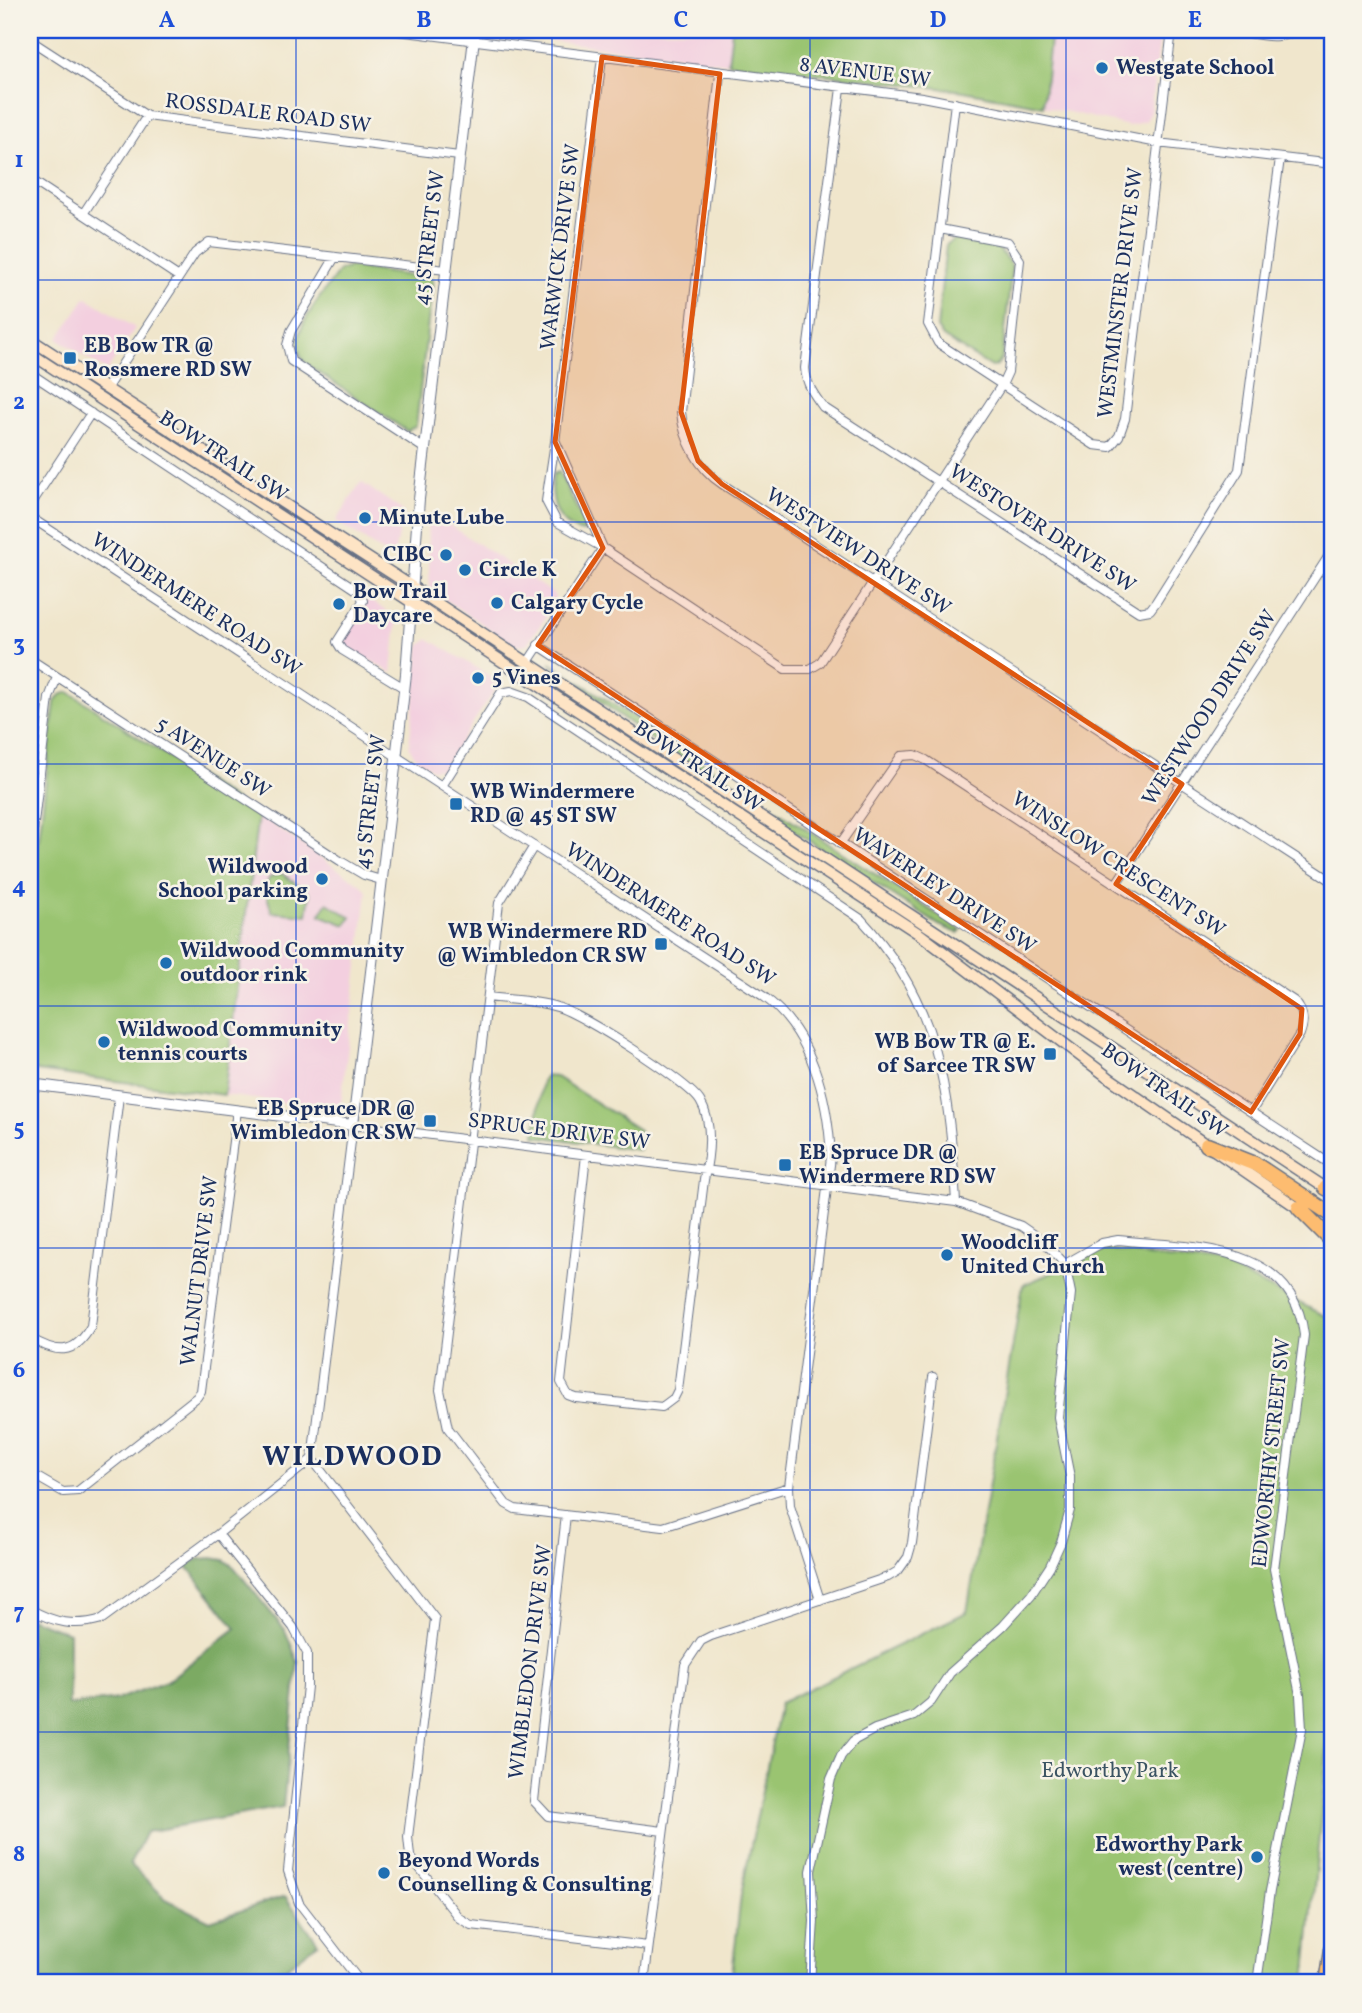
<svg xmlns="http://www.w3.org/2000/svg" width="1362" height="2013" font-family="Vollkorn,serif">
	<style>
		.built { fill: #f3cfdf }
		.green { fill: #9ac471; stroke: #5a7a68; stroke-width: 2 }
		.forest { fill: #7baa63; stroke: #4b6c60; stroke-width: 2 }
		.lines { fill: none; stroke-linecap: round; stroke-linejoin: round }
		.minor-casing { stroke: #666f84; stroke-width: 10 }
		.tertiary-casing { stroke: #666f84; stroke-width: 12 }
		.secondary-casing { stroke: #666f84; stroke-width: 13 }
		.trunk-casing { stroke: #666f84; stroke-width: 17 }
		.minor { stroke: #fff; stroke-width: 8 }
		.tertiary { stroke: #fff; stroke-width: 10 }
		.secondary { stroke: #fee4c5; stroke-width: 10 }
		.trunk { stroke: #fdbc6f; stroke-width: 14 }
		.marked { fill: #de5710; fill-opacity: 0.2; stroke: #de5710; stroke-width: 5; stroke-linejoin: round }
		.grid { fill: none; stroke: #1d4ed8; stroke-width: 2; stroke-opacity: 0.55 }
		.poi-dot { fill: #1f6fb2; stroke: #f7f3e8; stroke-width: 2.5 }
		.labels { text-anchor: middle; dominant-baseline: central; stroke-width: 5; stroke-linejoin: round; paint-order: stroke }
		.poi-label { font-size: 21px; font-weight: bold; fill: #1b2f5e; stroke: #f7f3e8; text-anchor: start }
		.street-label { font-size: 21px; fill: #1b2f5e; stroke: #f7f3e8 }
		.park-label { font-size: 21px; fill: #3b5463; stroke: #f7f3e8 }
		.district-label { font-size: 28px; font-weight: bold; letter-spacing: 2px; fill: #1b2f5e; stroke: #f7f3e8 }
		.neatline { fill: none; stroke: #1d4ed8; stroke-width: 2.5 }
		.grid-label { font-size: 23px; text-anchor: middle; font-weight: bold; fill: #1d4ed8 }
	</style>
	<rect width="100%" height="100%" fill="#f7f3e8"/>
	<filter id="ink" filterUnits="userSpaceOnUse"><feTurbulence type="fractalNoise" baseFrequency=".0143" numOctaves="2"/><feDisplacementMap in="SourceGraphic" scale="14" xChannelSelector="R" yChannelSelector="G"/><feConvolveMatrix kernelMatrix="1 2 1 2 8 2 1 2 1" color-interpolation-filters="sRGB"/></filter>
	<filter id="wash" filterUnits="userSpaceOnUse"><feTurbulence type="fractalNoise" baseFrequency=".00686" numOctaves="4" result="noise"/><feDisplacementMap in="SourceGraphic" scale="28" xChannelSelector="R" yChannelSelector="G"/><feGaussianBlur stdDeviation="1.57" result="paint"/><feColorMatrix in="noise" values="0 0 0 0 0 0 0 0 0 0 0 0 0 0 0 0 0 1.4 0 .05"/><feComposite in="paint" operator="in"/></filter>
	<g filter="url(#wash)">
		<rect width="100%" height="100%" fill="#f0e6cc"/>
		<path class="built" d="M492 30H732L728 63 498 34Z
			M1051 30H1161L1150 114 1146 121 1129 126 1043 106Z
			M86 297 135 328 107 371 58 339Z
			M361 482 403 511 394 554 387 555 336 521Z
			M434 515 554 594 556 603 527 644 516 646 430 590 427 517Z
			M368 599 397 618 392 673 347 647 344 636Z
			M429 639 500 682 442 769H432L417 759 409 747 420 646Z
			M258 815 363 886 367 892 341 1103 336 1109 224 1095Z"/>
		<path class="green" d="M732 30H1051L1043 106 964 91 728 63Z
			M955 239 998 248 1012 266 1002 358 996 366 991 367 943 337 937 328 946 245Z
			M349 267 433 279 416 426 407 431 309 366C278 340 323 295 339 271Z
			M559 472 586 527 583 532C555 526 550 499 553 474Z
			M550 663 961 930 958 933 939 925 644 734Z
			M69 692 258 815 224 1095 30 1070V916L55 702 60 695Z
			M281 873 310 894 307 915 272 912 265 890 269 878Z
			M327 903 351 917 346 925 320 915Z
			M547 1076 556 1077 639 1130V1150L535 1136 542 1081Z
			M1105 1250 1227 1267 1332 1319V1699L1305 1983H731L741 1895 780 1703 967 1612 1023 1285Z"/>
		<path class="forest" d="M212 1558 224 1560 234 1567 285 1630 298 1662 283 1807 146 1832 130 1864 166 1899 210 1921 285 1896 318 1943 270 1981 271 1983H30V1618L69 1633V1705L118 1699 167 1681 236 1628 186 1565 199 1559Z"/>
	</g>
	<g filter="url(#ink)">
		<g class="lines">
			<g class="minor-casing">
				<path id="minor" d="M390 30 922 97 1158 143 1332 164
					M1233 30C1249 32 1283 43 1294 30
					M30 40 147 116 459 156
					M602 57 555 442 546 501 557 522 603 548 785 669H810L820 663 1003 383 1008 372 1020 260 1008 242 940 229
					M720 74 681 412C683 439 699 469 722 484L1332 881
					M841 88 805 368C806 384 814 395 823 407L1139 612 1150 610 1156 602 1239 470 1280 158
					M955 103 928 324 938 343 1094 445 1110 447 1119 436 1125 419 1172 30
					M30 179 179 277
					M83 214 147 116
					M335 257 291 331 287 345 291 361 425 449
					M30 373 360 592 363 601 337 642 342 650 404 688
					M106 389 195 253 209 242 446 270
					M556 442 603 548
					M30 506 91 413
					M30 517 763 996C812 1031 828 1098 831 1157L789 1487 790 1506 820 1600
					M538 645 1332 1165
					M30 659 342 862 364 875 381 880
					M528 662 603 548
					M442 786 501 693 511 691 528 697 861 919C940 1004 949 1090 956 1202
					M840 844 901 756 915 755 926 760 1294 1001C1304 1011 1305 1021 1300 1034L1251 1112
					M534 846 499 903 440 1390 448 1428 506 1504 515 1509 663 1527 789 1487
					M30 856 49 698 57 677
					M1116 884 1332 551
					M488 997C510 1000 535 1000 557 1007 582 1014 687 1081 700 1101 714 1124 709 1156 704 1180L678 1390 674 1398 662 1407 576 1398 568 1395 561 1382 586 1155
					M1065 1264 1102 1243 1118 1240C1190 1248 1293 1241 1304 1335L1274 1569 1300 1695 1302 1729 1270 1891 1257 1983
					M30 1338C56 1353 74 1357 91 1326L119 1096
					M312 1459 435 1619 408 1837 410 1856 459 1918 471 1925 648 1946
					M30 1473 63 1492 78 1491 197 1397 201 1391 237 1110
					M566 1515 534 1801 548 1816 663 1831
					M218 1534 312 1459 353 1125 956 1202 1021 1226 1044 1242 1065 1264 1071 1293 1058 1417 1070 1477V1510L1061 1542 1050 1566 1031 1595 1003 1626 950 1673 931 1702 914 1716 875 1729 853 1741 841 1756 831 1779 811 1871 814 1921 810 1983
					M30 1609C54 1623 75 1627 102 1619L218 1534 293 1627 307 1653V1686L288 1871 299 1903 361 1983
					M644 1983 685 1665 701 1641 711 1636 888 1577 898 1571 908 1557 912 1543 933 1377"/>
			</g>
			<g class="tertiary-casing">
				<path id="tertiary" d="M30 1084 353 1125 406 674 419 499 475 30"/>
			</g>
			<g class="secondary-casing">
				<path id="secondary" d="M30 339 411 586 1330 1191
					M30 353 921 935 1108 1077 1304 1212"/>
			</g>
			<g class="trunk-casing">
				<path id="trunk" d="M1207 1145 1255 1164 1332 1215
					M1326 1188 1332 1190
					M1299 1208 1332 1241
					M1327 1983 1332 1949"/>
			</g>
			<use href="#minor" class="minor"/>
			<use href="#tertiary" class="tertiary"/>
			<use href="#secondary" class="secondary"/>
			<use href="#trunk" class="trunk"/>
		</g>
	</g>
	<path class="marked" d="M602 57 720 74 681 412 698 461 722 484 1182 784 1116 884 1302 1009 1300 1034 1251 1112 538 645 603 548 555 442Z"/>
	<path class="grid" d="M296 30V1983M552 30V1983M810 30V1983M1066 30V1983M30 280H1332M30 522H1332M30 764H1332M30 1006H1332M30 1248H1332M30 1490H1332M30 1732H1332"/>
	<g class="poi-dot">
		<circle cx="1102" cy="68" r="7"/>
		<rect x="63" y="351" width="14" height="14" rx="3.5"/>
		<circle cx="365" cy="518" r="7"/>
		<circle cx="446" cy="555" r="7"/>
		<circle cx="465" cy="570" r="7"/>
		<circle cx="497" cy="603" r="7"/>
		<circle cx="339" cy="604" r="7"/>
		<circle cx="478" cy="678" r="7"/>
		<rect x="449" y="797" width="14" height="14" rx="3.5"/>
		<circle cx="322" cy="879" r="7"/>
		<rect x="654" y="937" width="14" height="14" rx="3.5"/>
		<circle cx="166" cy="963" r="7"/>
		<circle cx="104" cy="1042" r="7"/>
		<rect x="1043" y="1047" width="14" height="14" rx="3.5"/>
		<rect x="423" y="1114" width="14" height="14" rx="3.5"/>
		<rect x="778" y="1158" width="14" height="14" rx="3.5"/>
		<circle cx="947" cy="1255" r="7"/>
		<circle cx="1257" cy="1857" r="7"/>
		<circle cx="384" cy="1873" r="7"/>
	</g>
	<g class="labels">
		<g class="poi-label">
			<text x="1116" y="68">Westgate School</text>
			<text x="84" y="346">EB Bow TR @<tspan x="84" dy="24">Rossmere RD SW</tspan></text>
			<text x="379" y="518">Minute Lube</text>
			<text x="432" y="555" text-anchor="end">CIBC</text>
			<text x="479" y="570">Circle K</text>
			<text x="353" y="592">Bow Trail<tspan x="353" dy="24">Daycare</tspan></text>
			<text x="511" y="603">Calgary Cycle</text>
			<text x="492" y="678">5 Vines</text>
			<text x="470" y="792">WB Windermere<tspan x="470" dy="24">RD @ 45 ST SW</tspan></text>
			<text x="308" y="867" text-anchor="end">Wildwood<tspan x="308" dy="24">School parking</tspan></text>
			<text x="647" y="932" text-anchor="end">WB Windermere RD<tspan x="647" dy="24">@ Wimbledon CR SW</tspan></text>
			<text x="180" y="951">Wildwood Community<tspan x="180" dy="24">outdoor rink</tspan></text>
			<text x="118" y="1030">Wildwood Community<tspan x="118" dy="24">tennis courts</tspan></text>
			<text x="1036" y="1042" text-anchor="end">WB Bow TR @ E.<tspan x="1036" dy="24">of Sarcee TR SW</tspan></text>
			<text x="416" y="1109" text-anchor="end">EB Spruce DR @<tspan x="416" dy="24">Wimbledon CR SW</tspan></text>
			<text x="799" y="1153">EB Spruce DR @<tspan x="799" dy="24">Windermere RD SW</tspan></text>
			<text x="961" y="1243">Woodcliff<tspan x="961" dy="24">United Church</tspan></text>
			<text x="1243" y="1845" text-anchor="end">Edworthy Park<tspan x="1243" dy="24">west (centre)</tspan></text>
			<text x="398" y="1861">Beyond Words<tspan x="398" dy="24">Counselling &amp; Consulting</tspan></text>
		</g>
		<g class="street-label">
			<text transform="translate(865 73) rotate(7)">8 AVENUE SW</text>
			<text transform="translate(268 114) rotate(7)">ROSSDALE ROAD SW</text>
			<text transform="translate(430 238) rotate(-83)">45 STREET SW</text>
			<text transform="translate(561 247) rotate(-83)">WARWICK DRIVE SW</text>
			<text transform="translate(1121 293) rotate(-83)">WESTMINSTER DRIVE SW</text>
			<text transform="translate(223 457) rotate(33)">BOW TRAIL SW</text>
			<text transform="translate(1042 529) rotate(33)">WESTOVER DRIVE SW</text>
			<text transform="translate(858 552) rotate(33)">WESTVIEW DRIVE SW</text>
			<text transform="translate(196 605) rotate(33)">WINDERMERE ROAD SW</text>
			<text transform="translate(1210 708) rotate(-57)">WESTWOOD DRIVE SW</text>
			<text transform="translate(213 758) rotate(33)">5 AVENUE SW</text>
			<text transform="translate(698 767) rotate(33)">BOW TRAIL SW</text>
			<text transform="translate(371 802) rotate(-83)">45 STREET SW</text>
			<text transform="translate(1118 865) rotate(33)">WINSLOW CRESCENT SW</text>
			<text transform="translate(944 891) rotate(33)">WAVERLEY DRIVE SW</text>
			<text transform="translate(670 915) rotate(33)">WINDERMERE ROAD SW</text>
			<text transform="translate(1164 1091) rotate(35)">BOW TRAIL SW</text>
			<text transform="translate(559 1132) rotate(7)">SPRUCE DRIVE SW</text>
			<text transform="translate(200 1271) rotate(-83)">WALNUT DRIVE SW</text>
			<text transform="translate(1272 1453) rotate(-84)">EDWORTHY STREET SW</text>
			<text transform="translate(531 1662) rotate(-83)">WIMBLEDON DRIVE SW</text>
		</g>
		<g class="park-label">
			<text x="1110" y="1771">Edworthy Park</text>
		</g>
		<g class="district-label">
			<text x="353" y="1457">WILDWOOD</text>
		</g>
	</g>
	<rect width="1362" height="2013" fill="none" stroke="#f7f3e8" stroke-width="77"/>
	<rect x="38" y="38" width="1286" height="1936" class="neatline"/>
	<g class="grid-label">
		<text x="167" y="27">A</text>
		<text x="424" y="27">B</text>
		<text x="681" y="27">C</text>
		<text x="938" y="27">D</text>
		<text x="1195" y="27">E</text>
		<text x="19" y="167">1</text>
		<text x="19" y="409">2</text>
		<text x="19" y="651">3</text>
		<text x="19" y="893">4</text>
		<text x="19" y="1135">5</text>
		<text x="19" y="1377">6</text>
		<text x="19" y="1619">7</text>
		<text x="19" y="1861">8</text>
	</g>
</svg>
